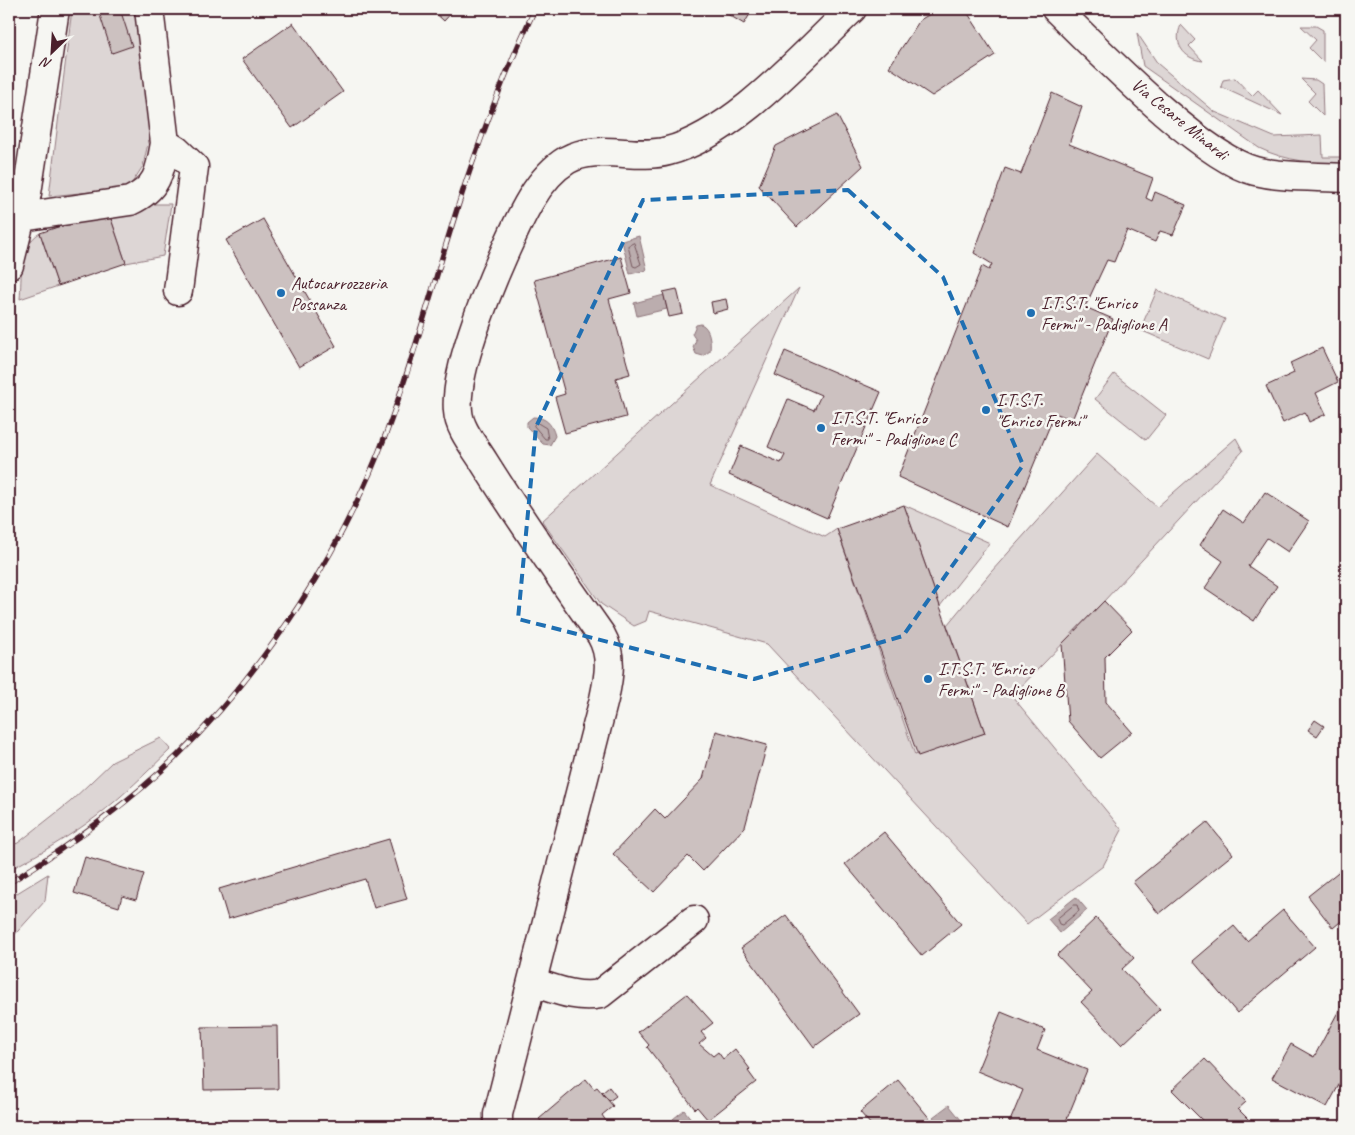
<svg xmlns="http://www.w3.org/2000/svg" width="1355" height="1135" font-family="Caveat,sans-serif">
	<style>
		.green { fill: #ddd6d5; stroke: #947a80 }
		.water { fill: #bbadae; stroke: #8e747a }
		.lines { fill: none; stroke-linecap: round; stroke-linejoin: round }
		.shore { stroke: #77585f; stroke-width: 1 }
		.building { fill: #ccc1c0; stroke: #4a1f2b }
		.minor-casing { stroke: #4a1f2b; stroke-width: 31 }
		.minor { stroke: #f6f6f2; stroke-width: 28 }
		.rail-casing { stroke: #4a1f2b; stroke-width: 5.5 }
		.rail { stroke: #f6f6f2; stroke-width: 4; stroke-dasharray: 11; stroke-linecap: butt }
		.marked { fill: none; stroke: #1f6fb2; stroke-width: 4; stroke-dasharray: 10 6; stroke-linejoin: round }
		.poi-dot { fill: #1f6fb2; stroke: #f6f6f2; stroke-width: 2 }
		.labels { text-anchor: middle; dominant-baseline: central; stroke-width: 5; stroke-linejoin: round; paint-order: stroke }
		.street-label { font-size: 18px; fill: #4a1f2b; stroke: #f6f6f2 }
		.poi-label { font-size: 18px; fill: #4a1f2b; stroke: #f6f6f2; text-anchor: start }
	</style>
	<rect width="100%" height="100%" fill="#f6f6f2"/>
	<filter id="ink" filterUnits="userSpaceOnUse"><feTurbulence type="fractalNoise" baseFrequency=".02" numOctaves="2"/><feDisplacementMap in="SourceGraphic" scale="10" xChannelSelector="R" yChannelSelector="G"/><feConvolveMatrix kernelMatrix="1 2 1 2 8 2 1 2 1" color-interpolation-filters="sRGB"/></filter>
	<g filter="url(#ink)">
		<path class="green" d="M72 9H136L150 134 143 166 130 186 121 189 49 196Z
			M1181 25 1195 40 1189 46 1203 61C1183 59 1173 43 1181 25Z
			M1301 26H1316L1323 30V62L1309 48 1316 40Z
			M1137 33 1158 64 1215 112 1274 137 1322 135 1323 157H1346V164C1318 164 1285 161 1259 148L1143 66Z
			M1235 78 1252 96 1258 90 1282 115 1221 87 1223 80Z
			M1301 79 1316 80 1322 84 1323 116 1308 101 1315 93Z
			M147 204H171L163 256 126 263 108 210Z
			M40 233 58 286 20 299C22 277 18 246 40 233Z
			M799 288 710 485 825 537 837 529 915 755 985 733 947 625 991 572 1097 454 1157 507 1236 438 1243 451 1104 601 1012 696 1122 830 1103 866 1027 924 767 644 649 611 646 621 634 626 601 604 542 521Z
			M1157 290 1225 319 1208 359 1140 330Z
			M1114 374 1166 415 1146 440 1095 399Z
			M904 505 990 543 940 606Z
			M161 738 171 749C147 772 123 796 97 816 69 837 39 854 9 870V846L18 843 70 802 112 762Z
			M48 874 45 901 9 941V898Z"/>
		<path class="water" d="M639 236 647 270 630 274 622 241Z
			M664 295 667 309 637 316 634 303Z
			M701 324C710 328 711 341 710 351L703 356 696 354 693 347 696 340 692 334 696 325Z
			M533 417C546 417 552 424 555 436L550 445 543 444 527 427V422Z
			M1076 897 1087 910 1060 933 1048 919Z
			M949 1105 966 1126H940L933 1117Z
			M684 1110 697 1126H679L673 1119Z"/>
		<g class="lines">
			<path class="shore" d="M634 243 641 264 636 267 633 266 628 246Z
				M536 422 546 428 548 439H545L534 426Z
				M1074 905H1077L1079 911 1062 925 1059 924 1057 919Z"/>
		</g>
		<path class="building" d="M98 9H120L132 46 112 53Z
			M431 9H455L444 21Z
			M719 9H753L744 24Z
			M938 9H965L995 55 932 96 889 67 920 20Z
			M293 23 343 92 292 128 242 59Z
			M1052 93 1082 107 1069 144 1153 178 1146 198 1152 201 1155 192 1186 205 1173 235 1160 231 1155 242 1127 230 1114 262 1107 260 1085 307 1113 319 1072 420 1055 413 1008 527 898 477 982 266 989 270 992 264 974 253 1005 168 1021 174Z
			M837 115 863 166 797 227 759 186 776 146Z
			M108 210 126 263 58 286 40 233Z
			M263 219 336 346 299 367 226 240Z
			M621 257 631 293 609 299 630 374 616 378 626 417 565 433 555 397 565 394 534 280Z
			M677 289 683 314 669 317 663 292Z
			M726 299 728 309 713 313 711 302Z
			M1322 348 1338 382 1316 393 1326 414 1309 422 1305 412 1283 423 1266 386 1294 373 1290 363Z
			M785 351 881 392 827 518 729 475 741 446 781 463 785 455 768 447 788 399 814 410 821 395 775 375Z
			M1265 492 1309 521 1288 552 1267 538 1248 566 1277 586 1254 621 1205 588 1223 561 1200 545 1223 509 1244 523Z
			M904 505 985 733 918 756 837 529Z
			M1104 601 1132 630 1105 657 1106 702 1132 732 1100 758 1068 721 1062 644Z
			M1315 720 1324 726 1317 736 1308 730Z
			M716 731 767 745 745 827 703 871 688 856 654 892 613 854 655 809 665 819 703 779Z
			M1207 822 1233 854 1159 914 1133 882Z
			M884 832 961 924 922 956 845 864Z
			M389 839 407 899 374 908 365 879 228 919 219 889Z
			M85 857 144 874 136 900 122 896 119 907 74 893Z
			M1342 869 1346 874V917L1333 928 1308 896Z
			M1283 910 1315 947 1237 1013 1193 961 1234 926 1247 941Z
			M786 915 859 1014 814 1047 741 948Z
			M1096 918 1134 958 1122 969 1160 1009 1122 1045 1081 1002 1092 992 1057 955Z
			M687 994 713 1023 701 1032 706 1038 699 1044 713 1056 718 1052 723 1059 735 1049 750 1069 748 1071 756 1082 708 1120 697 1107 695 1109 647 1047 649 1045 638 1032Z
			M1346 997V1072L1327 1107 1272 1078 1291 1044 1314 1057Z
			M1001 1012 1045 1030 1037 1050 1087 1070 1064 1126H1008L1023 1090 977 1071Z
			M277 1026 278 1089 204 1090 202 1027Z
			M1205 1059 1246 1102 1238 1109 1255 1126H1208L1172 1090Z
			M586 1079 594 1089 597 1087 613 1106 602 1115 608 1124 606 1126H545L539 1119Z
			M898 1080 931 1120 923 1126H872L860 1112Z
			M609 1087 616 1096 609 1101 602 1093Z"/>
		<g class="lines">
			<g class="minor-casing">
				<path id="minor" d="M1056 9C1098 50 1202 158 1255 171 1284 178 1317 176 1346 178
					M165 143 176 150 194 167 178 291
					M22 217 130 201C158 188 160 172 165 143L149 9
					M9 265 27 193 55 9
					M532 982C555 989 577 999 600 994L694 920
					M498 1126V1114L604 699C609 676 613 656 601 635 561 578 521 521 484 462 475 447 459 429 458 411 454 373 486 294 502 258 517 225 535 179 567 160 597 143 636 160 668 151 734 134 803 55 852 9"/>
			</g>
			<use href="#minor" class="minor"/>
			<g class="rail-casing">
				<path id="rail" d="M9 883C68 846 127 805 177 756 268 666 342 551 387 431 419 345 440 256 470 170 489 115 510 61 535 9"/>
			</g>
			<use href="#rail" class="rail"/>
		</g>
	</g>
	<path class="marked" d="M848 190 943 277 1023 465 903 636 754 679 518 619 536 427 643 200Z"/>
	<g class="poi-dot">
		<circle cx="281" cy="293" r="5"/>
		<circle cx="1031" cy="313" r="5"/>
		<circle cx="986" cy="410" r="5"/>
		<circle cx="821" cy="428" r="5"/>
		<circle cx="928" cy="679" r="5"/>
	</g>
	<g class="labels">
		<g class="street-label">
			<text transform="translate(1180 119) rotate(39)">Via Cesare Minardi</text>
		</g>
		<g class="poi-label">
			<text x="291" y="283">Autocarrozzeria<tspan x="291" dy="21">Possanza</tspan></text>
			<text x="1041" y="303">I.T.S.T. "Enrico<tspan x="1041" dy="21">Fermi" - Padiglione A</tspan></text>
			<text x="996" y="400">I.T.S.T.<tspan x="996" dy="21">"Enrico Fermi"</tspan></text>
			<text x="831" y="418">I.T.S.T. "Enrico<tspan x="831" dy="21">Fermi" - Padiglione C</tspan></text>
			<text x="938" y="669">I.T.S.T. "Enrico<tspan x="938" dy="21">Fermi" - Padiglione B</tspan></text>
		</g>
	</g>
	<rect width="1355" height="1135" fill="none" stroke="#f6f6f2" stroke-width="30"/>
	<rect x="15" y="15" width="1325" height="1105" fill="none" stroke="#4a1f2b" stroke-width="2" filter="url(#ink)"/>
	<g transform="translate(52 52) rotate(205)" stroke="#f6f6f2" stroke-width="4" paint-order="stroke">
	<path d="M0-4L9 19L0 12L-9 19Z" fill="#4a1f2b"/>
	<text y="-8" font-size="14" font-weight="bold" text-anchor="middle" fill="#4a1f2b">N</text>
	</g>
</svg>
